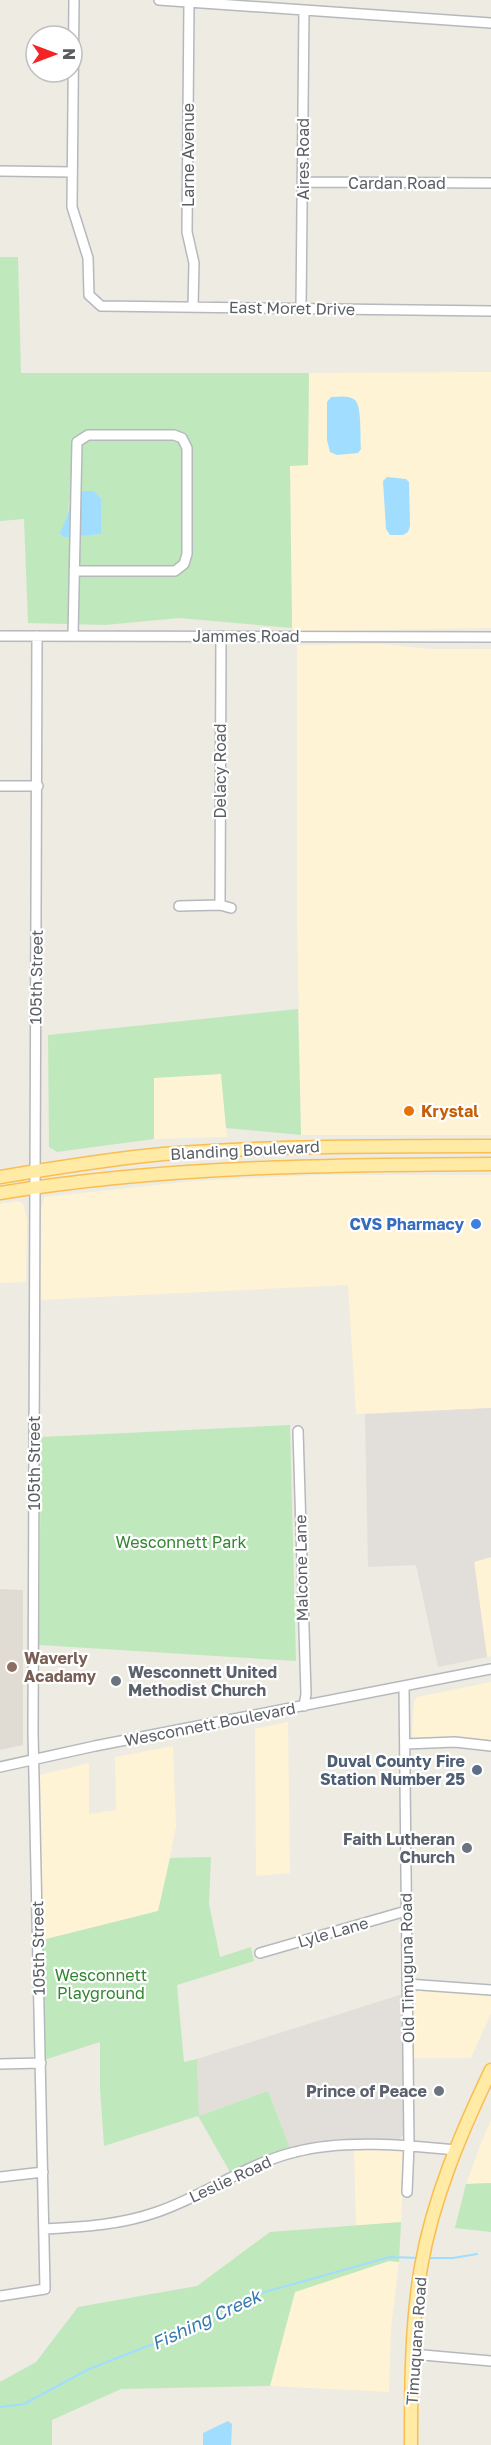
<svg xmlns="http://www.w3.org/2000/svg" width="491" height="2445" font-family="'Golos Text',sans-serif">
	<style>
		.commercial { fill: #fff3d6 }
		.industrial { fill: #e2deda }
		.education { fill: #e0dcd3 }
		.green { fill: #c0e8bd; fill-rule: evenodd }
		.water { fill: #a1ddff }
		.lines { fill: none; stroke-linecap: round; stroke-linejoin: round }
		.stream { stroke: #a1ddff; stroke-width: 2 }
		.minor-casing { stroke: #b5b9bd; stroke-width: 12 }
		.major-casing { stroke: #fabe50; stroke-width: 15 }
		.minor { stroke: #fff; stroke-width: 9 }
		.major { stroke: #ffeaa6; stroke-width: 12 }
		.food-dot { fill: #e8710a; stroke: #fff; stroke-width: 2 }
		.shop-dot { fill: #3f7fe0; stroke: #fff; stroke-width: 2 }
		.education-dot { fill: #8d6e63; stroke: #fff; stroke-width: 2 }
		.worship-dot { fill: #6b7280; stroke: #fff; stroke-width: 2 }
		.service-dot { fill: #5c6f8a; stroke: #fff; stroke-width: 2 }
		.labels { text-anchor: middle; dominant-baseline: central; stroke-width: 4.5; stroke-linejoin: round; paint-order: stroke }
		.street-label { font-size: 16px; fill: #5a5f64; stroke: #fff }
		.food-label { font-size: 16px; font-weight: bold; fill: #c56008; stroke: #fff; text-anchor: start }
		.shop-label { font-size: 16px; font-weight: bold; fill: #366cbe; stroke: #fff; text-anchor: end }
		.park-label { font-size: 16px; fill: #31862f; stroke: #fff }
		.education-label { font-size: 16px; font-weight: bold; fill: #785e54; stroke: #fff; text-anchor: start }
		.worship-label { font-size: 16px; font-weight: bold; fill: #5b616d; stroke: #fff; text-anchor: end }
		.service-label { font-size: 16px; font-weight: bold; fill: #4e5e75; stroke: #fff; text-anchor: end }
		.water-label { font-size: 18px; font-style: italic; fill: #367aae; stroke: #fff }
	</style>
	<rect width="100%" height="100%" fill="#eeebe2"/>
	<path class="commercial" d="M491 372V628L292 632 290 466 308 465 309 373Z
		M382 644 430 649H491V1135H301L297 919V645Z
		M221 1074 227 1137 154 1139V1077Z
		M318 1175H491V1408L356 1414 348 1285 38 1300 39 1219 44 1197 194 1181Z
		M16 1201 23 1203 27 1220 26 1282 0 1283V1204Z
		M491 1557V1656L487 1657 474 1561Z
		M491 1682V1740L459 1737 417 1739 412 1735 414 1701 417 1697Z
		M288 1722 290 1873 256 1876 255 1729Z
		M173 1746 176 1827 159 1911 42 1940 40 1775 89 1763V1814L116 1810 115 1757Z
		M421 1988 486 1994 491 1998V2013L471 2058H412V1998Z
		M491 2120V2183L466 2184 482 2141Z
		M398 2148 404 2153 401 2222 356 2226 354 2149Z
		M389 2261 399 2262 391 2329 389 2392 270 2386 295 2292Z"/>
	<path class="industrial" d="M491 1408V1557L474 1562 487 1657 438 1667 416 1565 368 1567 365 1414Z
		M403 1994 405 2130 402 2137 397 2140 290 2148 268 2091 199 2116 197 2059Z"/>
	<path class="education" d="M0 1589 23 1590V1745L0 1750Z"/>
	<path class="green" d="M0 257H18L21 373H309L308 465 290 466 292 628 179 618 105 625 28 623 24 519 0 521ZM69 500 101 510V534L60 536 68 516Z
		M298 1009 301 1135 226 1128 221 1074 154 1078V1139L57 1152 49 1147 48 1035Z
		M290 1425 296 1661 39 1645 41 1437Z
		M211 1857 209 1904 220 1957 251 1947 254 1961 177 1985 184 2062 197 2059 199 2116 268 2091 290 2148 230 2172 198 2116 104 2146 100 2088V2042L44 2060 42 1940 158 1911 170 1858Z
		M491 2183V2232L455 2228 466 2184Z
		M401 2222 399 2262 389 2261 295 2292 270 2386 121 2389 52 2420V2445H0V2382L36 2362 78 2307 197 2286 270 2232Z"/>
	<path class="water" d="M331 397C339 397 349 395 355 400 362 406 360 439 361 449L358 453 337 455 330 452 327 440V402Z
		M387 477 406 479 409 482 410 526 408 532 403 535H390L386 529 383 481Z
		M85 491H94L101 499V534L64 537 60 535C61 528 65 523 67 517 73 501 63 496 85 491Z
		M228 2421 232 2424 231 2445H203V2433Z"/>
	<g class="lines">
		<path class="stream" d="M429 2258H453L477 2254
			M0 2407 24 2404 89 2369 153 2344 247 2297 390 2257 420 2258"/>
		<g class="minor-casing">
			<path id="minor" d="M74 0 72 207 88 258 89 295 101 306 491 311
				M159 0 491 23
				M189 2 187 232 194 263 193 307
				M0 171 72 172
				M303 182 491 183
				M301 308 304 10
				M0 636 491 637
				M73 636 77 442 88 435H174L182 438 187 448V554L184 564 175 571H74
				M0 786H38
				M220 905 221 636
				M179 906 220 905 231 908
				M298 1431 306 1694 304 1706
				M404 1687 409 2145 407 2192
				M405 1744 455 1742 491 1746
				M0 1767 95 1746 491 1669
				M260 1953 406 1911
				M407 1984 491 1990
				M0 2064 41 2063
				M0 2177 43 2172
				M44 2229C83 2227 120 2225 157 2212 205 2196 245 2164 295 2152 344 2139 406 2145 455 2150
				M0 2296 45 2289 33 1732 37 636
				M412 2354 491 2361"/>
		</g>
		<g class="major-casing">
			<path id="major" d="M0 1177C54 1168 108 1159 163 1154 272 1146 381 1146 491 1146
				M0 1193C163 1166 327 1165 491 1164
				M411 2445C411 2386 411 2326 421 2267 433 2198 461 2133 491 2070"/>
		</g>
		<use href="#minor" class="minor"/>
		<use href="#major" class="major"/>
	</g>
	<circle class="food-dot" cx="409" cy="1111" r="6"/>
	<circle class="shop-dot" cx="476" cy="1224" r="6"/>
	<circle class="education-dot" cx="12" cy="1667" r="6"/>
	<g class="worship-dot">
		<circle cx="116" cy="1681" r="6"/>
		<circle cx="467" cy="1848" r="6"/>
		<circle cx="439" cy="2091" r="6"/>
	</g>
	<circle class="service-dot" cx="477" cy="1770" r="6"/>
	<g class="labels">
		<g class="street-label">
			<text transform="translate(188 155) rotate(-90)">Larne Avenue</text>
			<text transform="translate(303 159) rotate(-90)">Aires Road</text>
			<text x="397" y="183">Cardan Road</text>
			<text transform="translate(292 308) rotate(1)">East Moret Drive</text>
			<text x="246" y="636">Jammes Road</text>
			<text transform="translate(220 771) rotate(-90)">Delacy Road</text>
			<text transform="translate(36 977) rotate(-89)">105th Street</text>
			<text transform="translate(245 1150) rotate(-3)">Blanding Boulevard</text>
			<text transform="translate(34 1463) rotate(-90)">105th Street</text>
			<text transform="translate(301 1568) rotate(-91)">Malcone Lane</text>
			<text transform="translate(210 1724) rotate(-11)">Wesconnett Boulevard</text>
			<text transform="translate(333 1932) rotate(-16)">Lyle Lane</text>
			<text transform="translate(38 1948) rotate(-91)">105th Street</text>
			<text transform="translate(407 1968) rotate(-91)">Old Timuguna Road</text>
			<text transform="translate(230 2179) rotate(-25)">Leslie Road</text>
			<text transform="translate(416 2341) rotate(-86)">Timuquana Road</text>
		</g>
		<g class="food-label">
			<text x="421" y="1111">Krystal</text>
		</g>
		<g class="shop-label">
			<text x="464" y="1224">CVS Pharmacy</text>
		</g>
		<g class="park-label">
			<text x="181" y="1542">Wesconnett Park</text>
			<text x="101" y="1975">Wesconnett<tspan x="101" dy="18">Playground</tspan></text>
		</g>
		<g class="education-label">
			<text x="24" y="1658">Waverly<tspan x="24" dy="18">Acadamy</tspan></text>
		</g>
		<g class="worship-label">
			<text x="128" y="1672" text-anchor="start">Wesconnett United<tspan x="128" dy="18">Methodist Church</tspan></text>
			<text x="455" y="1839">Faith Lutheran<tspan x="455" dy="18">Church</tspan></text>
			<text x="427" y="2091">Prince of Peace</text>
		</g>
		<g class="service-label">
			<text x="465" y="1761">Duval County Fire<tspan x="465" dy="18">Station Number 25</tspan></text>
		</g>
		<g class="water-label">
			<text transform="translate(206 2319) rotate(-25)">Fishing Creek</text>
		</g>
	</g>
	<g transform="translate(54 54) rotate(90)"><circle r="28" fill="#ffffff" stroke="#bdbfc1" stroke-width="1.5"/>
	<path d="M0-4.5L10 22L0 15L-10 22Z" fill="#f32423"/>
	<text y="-9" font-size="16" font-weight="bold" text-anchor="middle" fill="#5a5f64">N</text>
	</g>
</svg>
